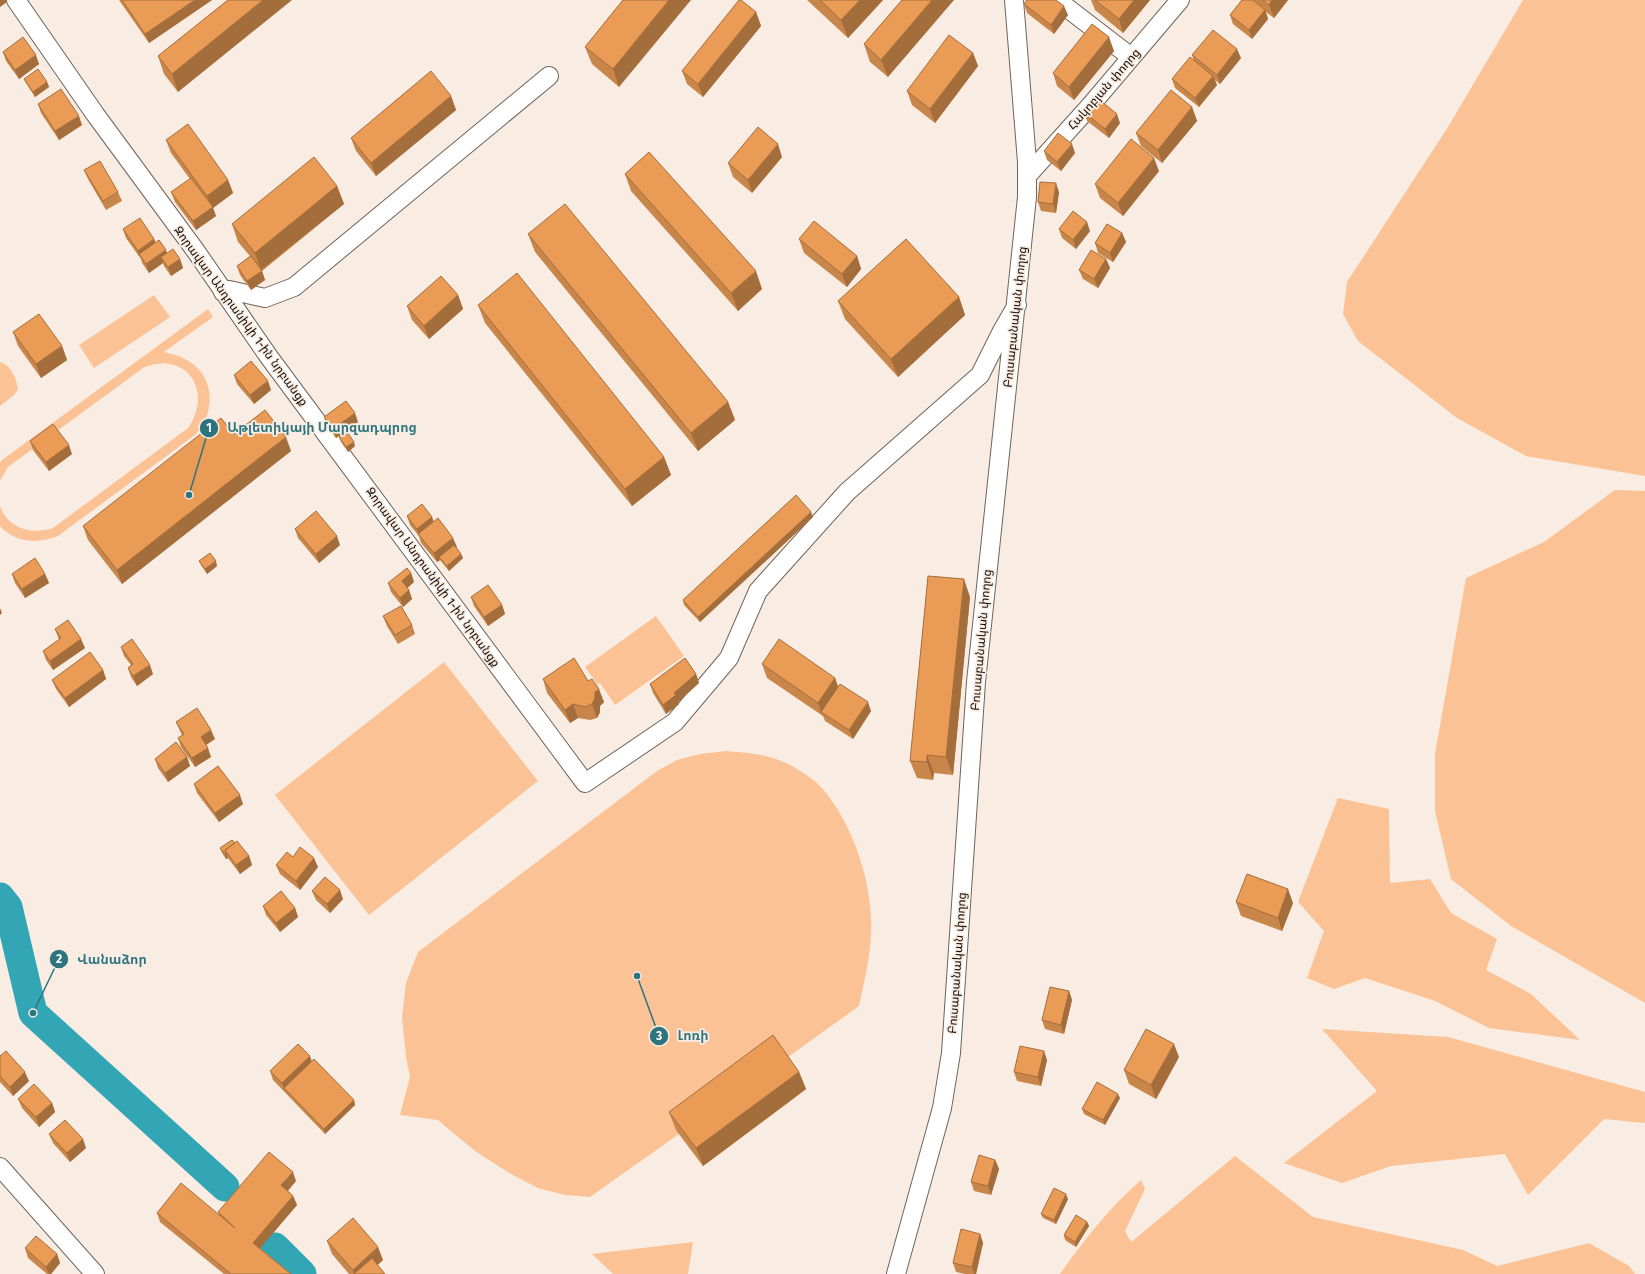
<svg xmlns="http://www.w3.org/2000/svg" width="1645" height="1274" font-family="'Fira Sans','Noto Sans Armenian',sans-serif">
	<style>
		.green { fill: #fbc395 }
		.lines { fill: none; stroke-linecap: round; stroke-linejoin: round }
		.river { stroke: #33a6b6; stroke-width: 29 }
		.minor-casing { stroke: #6e645b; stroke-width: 20 }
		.minor { stroke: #fff; stroke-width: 18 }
		.wall { fill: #c9864a }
		.shaded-wall { fill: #a46d3c }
		.building { fill: #ea9c56; stroke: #a46d3c }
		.labels { text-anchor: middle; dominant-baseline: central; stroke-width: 3.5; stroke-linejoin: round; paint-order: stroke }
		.street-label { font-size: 12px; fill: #110d0a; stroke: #f9ece2 }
		.leader { fill: none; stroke: #2d747f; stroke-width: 1.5 }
		.callout-dot { fill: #2d747f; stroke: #f9ece2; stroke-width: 1.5 }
		.mark-label { font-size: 12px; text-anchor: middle; font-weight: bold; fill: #fff }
		.callout-label { font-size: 13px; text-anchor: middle; font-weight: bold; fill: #2d747f; stroke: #f9ece2; stroke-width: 3.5; stroke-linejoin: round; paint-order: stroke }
	</style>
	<rect width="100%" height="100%" fill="#f9ece2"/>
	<path class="green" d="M1523 0H1645V476L1526 456 1457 418 1358 341 1343 314 1347 282 1448 127Z
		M154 295 170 317 94 368 79 345Z
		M208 309 213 317 164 352C171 354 178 355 185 359 215 374 217 412 195 435L58 536C38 544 15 543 0 526V506C8 529 32 535 53 528L188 428C214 391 186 350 143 368L8 467 0 481V463L2 460Z
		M0 362C11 365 17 379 18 390L13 396 0 406Z
		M1615 490 1645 491V1003L1511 926 1451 879 1435 811V754L1466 578 1544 542Z
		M656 616 684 656 615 705 600 683 598 685 585 667Z
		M444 662 538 781 369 915 275 795Z
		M727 751C747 753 767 754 786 763 795 767 810 777 817 783 852 818 874 885 871 934 870 959 864 982 859 1006L784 1060 806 1089 703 1166 679 1134 590 1197 565 1195 538 1188 509 1173 475 1151 438 1120 400 1115 410 1077 406 1056 402 1017 406 983 418 952 657 771 677 760 700 754Z
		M1338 798 1389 809 1390 883 1430 879 1451 913 1497 939 1486 970 1531 994 1580 1040 1489 1028 1435 1001 1365 978 1334 989 1307 978 1324 931 1298 902Z
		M1322 1029 1448 1037 1645 1092V1123L1604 1119 1528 1195 1505 1154 1391 1166 1342 1183 1284 1163 1377 1091Z
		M1235 1156 1313 1217 1463 1250 1497 1266 1589 1243 1629 1266 1635 1274H1060C1084 1240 1110 1207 1141 1180L1145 1189 1125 1231 1131 1242Z
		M693 1242 688 1274H613L592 1254Z"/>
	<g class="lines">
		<path class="river" d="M0 897 8 907 33 1013 225 1187
			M275 1247 302 1274"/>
		<g class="minor-casing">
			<path id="minor" d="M16 0 95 114 195 250 269 357 585 783 675 722 729 658 758 591 847 492 980 375 1002 331 1017 305
				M1057 0 1131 57
				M1027 176 1090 106 1180 0
				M223 292 229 290 265 298 294 287 549 76
				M0 1167 95 1274
				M896 1274 942 1108 951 1053 976 682 1027 197V162L1014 0"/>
		</g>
		<use href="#minor" class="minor"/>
	</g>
	<path class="wall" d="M119 0H212L149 43Z
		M228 0 178 92 164 74 158 56Z
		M623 0 619 87 592 64 585 47Z
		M807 0H883L848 38Z
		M902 0 888 77 870 62 864 44Z
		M1091 0H1150L1123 33 1095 10Z
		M1242 0H1288L1274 18 1266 12 1268 19 1252 39 1233 24 1230 15Z
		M1024 4 1068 15 1054 34 1027 13Z
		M756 12 761 26 703 97 687 84 682 71Z
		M1114 51 1074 100 1057 86 1053 73Z
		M3 52 39 64 19 79 6 61Z
		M973 53 978 66 935 123 912 105 907 91Z
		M1192 55 1241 58 1220 84 1215 80 1217 85 1199 107 1175 88 1172 79 1194 61Z
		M24 79 47 82 49 87 35 97 26 83Z
		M451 96 456 110 376 176 356 151 351 138Z
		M38 104 82 125 59 140 41 113Z
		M1192 107 1197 121 1162 163 1141 146 1136 133Z
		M1084 112 1120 123 1109 138 1087 121Z
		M166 140 228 180 233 193 213 208 216 216 196 230 175 202 171 192 190 179 171 153Z
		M1044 151 1075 153 1061 171 1047 160Z
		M782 157 752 193 733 177 728 163Z
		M84 170 118 192 122 201 106 210 88 179Z
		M1159 171 1123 216 1100 198 1095 184Z
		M625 174 762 289 738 311 631 191Z
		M337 186 344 204 262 271 265 280 251 290 240 275 237 266 250 256 238 242 232 224Z
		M1059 192 1056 213 1041 211 1038 202Z
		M123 229 154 239 155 242 167 253 180 259 183 268 171 276 164 266 163 263 149 273 142 263 141 259 126 238Z
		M1059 229 1090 231 1076 249 1062 238Z
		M1122 233 1126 242 1113 262 1098 253 1095 243Z
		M528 234 728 402 735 420 698 451 535 252Z
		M799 239 857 256 861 269 847 287 804 253Z
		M1106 259 1110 268 1098 288 1083 279 1079 270Z
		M458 295 463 309 429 339 412 320 407 306Z
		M959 297 965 315 898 377 845 319 838 301Z
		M478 305 664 457 671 475 632 506 485 323Z
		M13 332 62 346 67 360 41 378 18 346Z
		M234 375 271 390 254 404 237 384Z
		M324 417 358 422 336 438 327 426Z
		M234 434 291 451 122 584 88 540 83 526Z
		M339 437 355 446 348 452 341 442Z
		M30 441 72 454 49 471 33 450Z
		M407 516 432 517 433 522 457 547H456L463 558 449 571 440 560 437 562 421 543 419 536 410 525Z
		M813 517 700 622 684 605 683 600Z
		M295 529 340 545 319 563 298 538Z
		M199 561 217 566 207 574 201 565Z
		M411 573 414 582 407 588 409 590 412 599 403 607 391 592 388 583Z
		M12 574H45L49 583 25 598 15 583Z
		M471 597 502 605 505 614 488 626 474 606Z
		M970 597 953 775 934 773 933 780 917 778 910 761Z
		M383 616 412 625 415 634 398 644 387 626Z
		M55 629 85 648 53 670 46 660 43 651 59 640Z
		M121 647 153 674 137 686 131 677 128 668 131 665 124 656Z
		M762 664 835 678 838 687 871 711 853 739 825 721 823 716 767 678Z
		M103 670 106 679 69 707 56 689 52 680Z
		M696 674 699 683 678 702 679 704 666 714 653 693 650 684Z
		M543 679 588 681 604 702 600 706V712L597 718 590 720 578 718 570 723 547 693Z
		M176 722 215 739 206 745 211 757 195 767 181 747 178 738 182 735 180 731Z
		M187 757 190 766 168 782 158 768 155 759Z
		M194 784 243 804 219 822 197 793Z
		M235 843 249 856 252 865 240 874 228 858 226 859 222 853 220 848Z
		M293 857 318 867 300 890 280 874 276 865Z
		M312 891 343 899 330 913 316 900Z
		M1236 902 1293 903 1282 931 1241 916Z
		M263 906 295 908 298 917 280 932 266 915Z
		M1069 991 1072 1000 1064 1034 1045 1029 1042 1020Z
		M0 1056 29 1081 13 1096 0 1082Z
		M1179 1057 1156 1099 1129 1084 1124 1070Z
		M1047 1060 1041 1086 1017 1081 1014 1072Z
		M312 1061 354 1100 355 1105 325 1134 273 1080 270 1071Z
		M799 1072 806 1089 703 1166 676 1130 669 1112Z
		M1120 1098 1105 1125 1084 1114 1082 1109Z
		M18 1099 52 1103 55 1112 39 1127 22 1108Z
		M49 1134 86 1148 70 1162 53 1143Z
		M995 1160 999 1169 991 1195 974 1191 971 1182Z
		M296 1181 288 1191 293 1196 297 1205 260 1248 291 1274H224L160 1222 157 1213 219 1214 218 1212Z
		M1068 1199 1056 1224 1043 1218 1041 1214Z
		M1087 1222 1089 1226 1076 1247 1065 1240 1064 1235Z
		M980 1234 983 1243 976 1274H965L956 1272 953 1263Z
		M327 1241 383 1260 377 1265 385 1274H349L332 1254Z
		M25 1248 57 1254 60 1263 51 1274H47L28 1258Z"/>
	<path class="shaded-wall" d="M0 0H6L7 2 0 7Z
		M195 0H212L149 43 145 34Z
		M263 0H292L178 92 172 74Z
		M669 0H691L619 87 613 69Z
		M860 0H883L848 38 841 20Z
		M932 0H954L888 77 881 60Z
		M1134 0H1150L1123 33 1119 19Z
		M1272 0H1288L1274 18 1269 5Z
		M1064 6 1068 15 1054 34 1051 25Z
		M1265 10 1268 19 1252 39 1249 30Z
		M756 12 761 26 703 97 698 84Z
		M1109 37 1114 51 1074 100 1069 87Z
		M1237 49 1241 58 1220 84 1217 75Z
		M973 53 978 66 935 123 930 109Z
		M36 55 39 64 19 79 15 70Z
		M1213 76 1217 85 1199 107 1195 98Z
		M47 82 49 87 35 97 33 92Z
		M451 96 456 110 376 176 371 163Z
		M1192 107 1197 121 1162 163 1158 150Z
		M1117 114 1120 123 1109 138 1105 129Z
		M79 116 82 125 59 140 55 131Z
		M778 144 782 157 752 193 748 180Z
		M1072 144 1075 153 1061 171 1057 162Z
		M1154 158 1159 171 1123 216 1118 203Z
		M228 180 233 193 213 208 216 216 196 230 193 221 211 208 207 196Z
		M1056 183 1059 192 1056 213 1053 204Z
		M337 186 344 204 261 270 255 253Z
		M1087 222 1090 231 1076 249 1073 240Z
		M1122 233 1126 242 1113 262 1110 253Z
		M154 239 158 248 139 255 138 251Z
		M166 250 169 259 161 257 163 263 149 273 146 264Z
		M857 256 861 269 847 287 842 274Z
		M180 259 183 268 171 276 168 267Z
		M1106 259 1110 268 1098 288 1094 279Z
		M262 271 265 280 251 290 247 281Z
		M756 271 762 289 738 311 731 293Z
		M458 295 463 309 429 339 424 326Z
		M959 297 965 315 898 377 891 359Z
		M62 346 67 360 41 378 36 364Z
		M268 381 271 390 254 404 250 395Z
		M728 402 735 420 698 451 691 433Z
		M355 413 358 422 336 438 333 429Z
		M286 437 291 451 122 584 117 570Z
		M354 442 355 446 348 452 346 447Z
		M69 445 72 454 49 471 46 462Z
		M664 457 671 475 632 506 625 489Z
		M811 512 813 517 700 622 698 617Z
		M432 517 435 526 419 536 417 529Z
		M337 536 340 545 319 563 316 554Z
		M453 538 457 547 441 559 439 557 440 560 437 562 434 553Z
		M461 554 463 558 449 571 447 566Z
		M216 561 217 566 207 574 205 569Z
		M411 573 414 582 405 590 402 581Z
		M45 574 49 583 25 598 22 589Z
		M964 579 970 597 953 775 946 757Z
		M409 590 412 599 403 607 400 598Z
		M502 605 505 614 488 626 484 617Z
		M0 608 2 613 0 615Z
		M81 639 85 648 53 670 50 661Z
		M150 665 153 674 137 686 133 676Z
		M103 670 106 679 69 707 65 698Z
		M696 674 699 683 678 702 679 704 666 714 663 705 674 693Z
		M835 678 840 692 821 712 823 717 818 703Z
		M599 689 604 702 600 706V712L597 718 592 704 595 692Z
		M868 702 871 711 853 739 849 730Z
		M573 704 578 718 570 723 565 710Z
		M211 730 215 739 204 746 201 737Z
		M208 748 211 757 195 767 192 758Z
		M927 755 934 773 933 780 927 762Z
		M187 757 190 766 168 782 165 773Z
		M240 795 243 804 219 822 215 813Z
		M226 853 228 858 226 859 225 854Z
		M249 856 252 865 240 874 236 865Z
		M314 858 318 867 300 890 296 881Z
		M1288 889 1293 903 1282 931 1278 918Z
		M340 890 343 899 330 913 327 904Z
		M295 908 298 917 280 932 276 923Z
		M1069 991 1072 1000 1064 1034 1061 1025Z
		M1174 1044 1179 1057 1156 1099 1151 1085Z
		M1044 1051 1047 1060 1041 1086 1038 1077Z
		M310 1056 313 1065 284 1088 285 1092 282 1083Z
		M25 1072 29 1081 13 1096 10 1087Z
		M799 1072 806 1089 703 1166 696 1148Z
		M1118 1094 1120 1098 1105 1125 1103 1120Z
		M354 1100 355 1105 325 1134 324 1129Z
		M52 1103 55 1112 39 1127 36 1117Z
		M83 1139 86 1148 70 1162 67 1153Z
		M995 1160 999 1169 991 1195 988 1186Z
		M293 1172 296 1181 284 1194 281 1185Z
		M1066 1194 1068 1199 1056 1224 1054 1220Z
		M293 1196 297 1205 257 1252 253 1243Z
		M1087 1222 1089 1226 1076 1247 1075 1242Z
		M980 1234 983 1243 976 1274H974L972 1267Z
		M378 1247 383 1260 368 1274H354L353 1270Z
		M57 1254 60 1263 51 1274H49L46 1267Z"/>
	<path class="building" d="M122 0H195L145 34Z
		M228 0H263L172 74 158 56Z
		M623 0H669L613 69 585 47Z
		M739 0H741L756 12 698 84 682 71Z
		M820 0H860L841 20Z
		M902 0H932L881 60 864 44Z
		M1027 0H1056L1064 6 1051 25 1024 4Z
		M1095 0H1134L1119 19Z
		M1242 0H1253L1265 10 1249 30 1230 15Z
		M1263 0H1272L1269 5Z
		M1092 24 1109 37 1069 87 1053 73Z
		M1213 30 1237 49 1217 75 1192 55Z
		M949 35 973 53 930 109 907 91Z
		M23 37 36 55 15 70 3 52Z
		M1190 57 1213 76 1195 98 1172 79Z
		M38 69 47 82 33 92 24 79Z
		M431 71 451 96 371 163 351 138Z
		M61 89 79 116 55 131 38 104Z
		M1171 90 1192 107 1158 150 1136 133Z
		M1096 97 1117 114 1105 129 1084 112Z
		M188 124 228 180 207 196 166 140Z
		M758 127 778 144 748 180 728 163Z
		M1058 133 1072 144 1057 162 1044 151Z
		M1131 139 1154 158 1118 203 1095 184Z
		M649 152 756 271 731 293 625 174Z
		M314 157 337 186 255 253 232 224Z
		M100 161 118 192 103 201 84 170Z
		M191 178 213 207 193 221 171 192Z
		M1040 182 1056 183 1053 204 1038 202Z
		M565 204 728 402 691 433 528 234Z
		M1073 211 1087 222 1073 240 1059 229Z
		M140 218 154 239 138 251 123 229Z
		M814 221 857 256 842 274 799 239Z
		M1107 224 1122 233 1110 253 1095 243Z
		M906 239 959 297 891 359 838 301Z
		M159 240 166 250 146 264 139 254Z
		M173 249 180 259 168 267 161 257Z
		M1091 250 1106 259 1094 279 1079 270Z
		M251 256 262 271 247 281 237 266Z
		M517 273 664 457 625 489 478 305Z
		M441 276 458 295 424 326 407 306Z
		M39 314 62 346 36 364 13 332Z
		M251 361 268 381 250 395 234 375Z
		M346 401 355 413 333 429 324 417Z
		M265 410 286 437 117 570 83 526 221 418 234 434Z
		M53 424 69 445 46 462 30 441Z
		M347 432 354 442 346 447 339 437Z
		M796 495 811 512 698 617 683 600Z
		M422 504 432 517 417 529 407 516Z
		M316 511 337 536 316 554 295 529Z
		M438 518 453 538 434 553 418 534Z
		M454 545 461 554 447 566 439 557Z
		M210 553 216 561 205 569 199 561Z
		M35 558 45 574 22 589 12 574Z
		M407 568 411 573 402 581 409 590 400 598 388 583Z
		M928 576 964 579 946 757 927 755V762L910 761Z
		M488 585 502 605 484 617 471 597Z
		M401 606 412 625 395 635 383 616Z
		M68 620 81 639 50 661 43 651 61 638 55 629Z
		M132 639 150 665 133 676 128 668 133 664 121 647Z
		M779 639 835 678 818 703 762 664Z
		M90 652 103 670 65 698 52 680Z
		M574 658 588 681 592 679 599 689 595 692V698L592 704 585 707 573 704 565 710 543 679Z
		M685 658 696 674 674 693 676 695 663 705 650 684Z
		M840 684 868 702 849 730 821 712Z
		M197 708 211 730 201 737 208 748 192 758 178 738 184 734 176 722Z
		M176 742 187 757 165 773 155 759Z
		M218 766 240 795 215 813 194 784Z
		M232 840 235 843 225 850 226 853 225 854 220 848Z
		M237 841 249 856 236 865 225 850Z
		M300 847 314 858 296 881 276 865 287 852 293 857Z
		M1247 874 1288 889 1278 918 1236 902Z
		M325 877 340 890 327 904 312 891Z
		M281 891 295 908 276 923 263 906Z
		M1050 987 1069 991 1061 1025 1042 1020Z
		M1146 1029 1174 1044 1151 1085 1124 1070Z
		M773 1035 799 1072 696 1148 669 1112Z
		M298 1044 310 1056 282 1083 270 1071Z
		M1020 1046 1044 1051 1038 1077 1014 1072Z
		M6 1051 25 1072 10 1087 0 1076V1056Z
		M314 1059 354 1100 324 1129 284 1088Z
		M1097 1082 1118 1094 1103 1120 1082 1109Z
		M34 1084 52 1103 36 1117 18 1099Z
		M65 1120 83 1139 67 1153 49 1134Z
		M269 1152 293 1172 281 1185 293 1196 253 1243 291 1274H231L157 1213 181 1183 235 1228 218 1212Z
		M979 1155 995 1160 988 1186 971 1182Z
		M1054 1188 1066 1194 1054 1220 1041 1214Z
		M1076 1215 1087 1222 1075 1242 1064 1235Z
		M353 1218 378 1247 353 1270 327 1241Z
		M961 1229 980 1234 972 1267 953 1263Z
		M36 1236 57 1254 46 1267 25 1248Z
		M372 1258 385 1274H354Z"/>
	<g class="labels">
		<g class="street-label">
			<text transform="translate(1104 89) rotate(-49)">Հակոբյան փողոց</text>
			<text transform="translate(241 316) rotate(54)">Զորավար Անդրանիկի 1-ին նրբանցք</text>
			<text transform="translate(1015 317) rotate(-84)">Բուսաբանական փողոց</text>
			<text transform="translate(433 577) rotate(54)">Զորավար Անդրանիկի 1-ին նրբանցք</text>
			<text transform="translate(981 640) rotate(-85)">Բուսաբանական փողոց</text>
			<text transform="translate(957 963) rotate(-86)">Բուսաբանական փողոց</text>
		</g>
	</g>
	<path class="leader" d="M189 495L209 428M33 1013L59 959M637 976L659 1036"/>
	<g class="callout-dot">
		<circle cx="189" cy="495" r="4"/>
		<circle cx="33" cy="1013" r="4"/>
		<circle cx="637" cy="976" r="4"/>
		<circle cx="209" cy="428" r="10"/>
		<circle cx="59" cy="959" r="10"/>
		<circle cx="659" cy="1036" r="10"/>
	</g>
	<g class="mark-label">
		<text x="209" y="432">1</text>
		<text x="59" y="963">2</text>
		<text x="659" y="1040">3</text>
	</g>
	<g class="callout-label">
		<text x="322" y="432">Աթլետիկայի Մարզադպրոց</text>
		<text x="112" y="964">Վանաձոր</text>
		<text x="693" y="1040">Լոռի</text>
	</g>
</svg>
